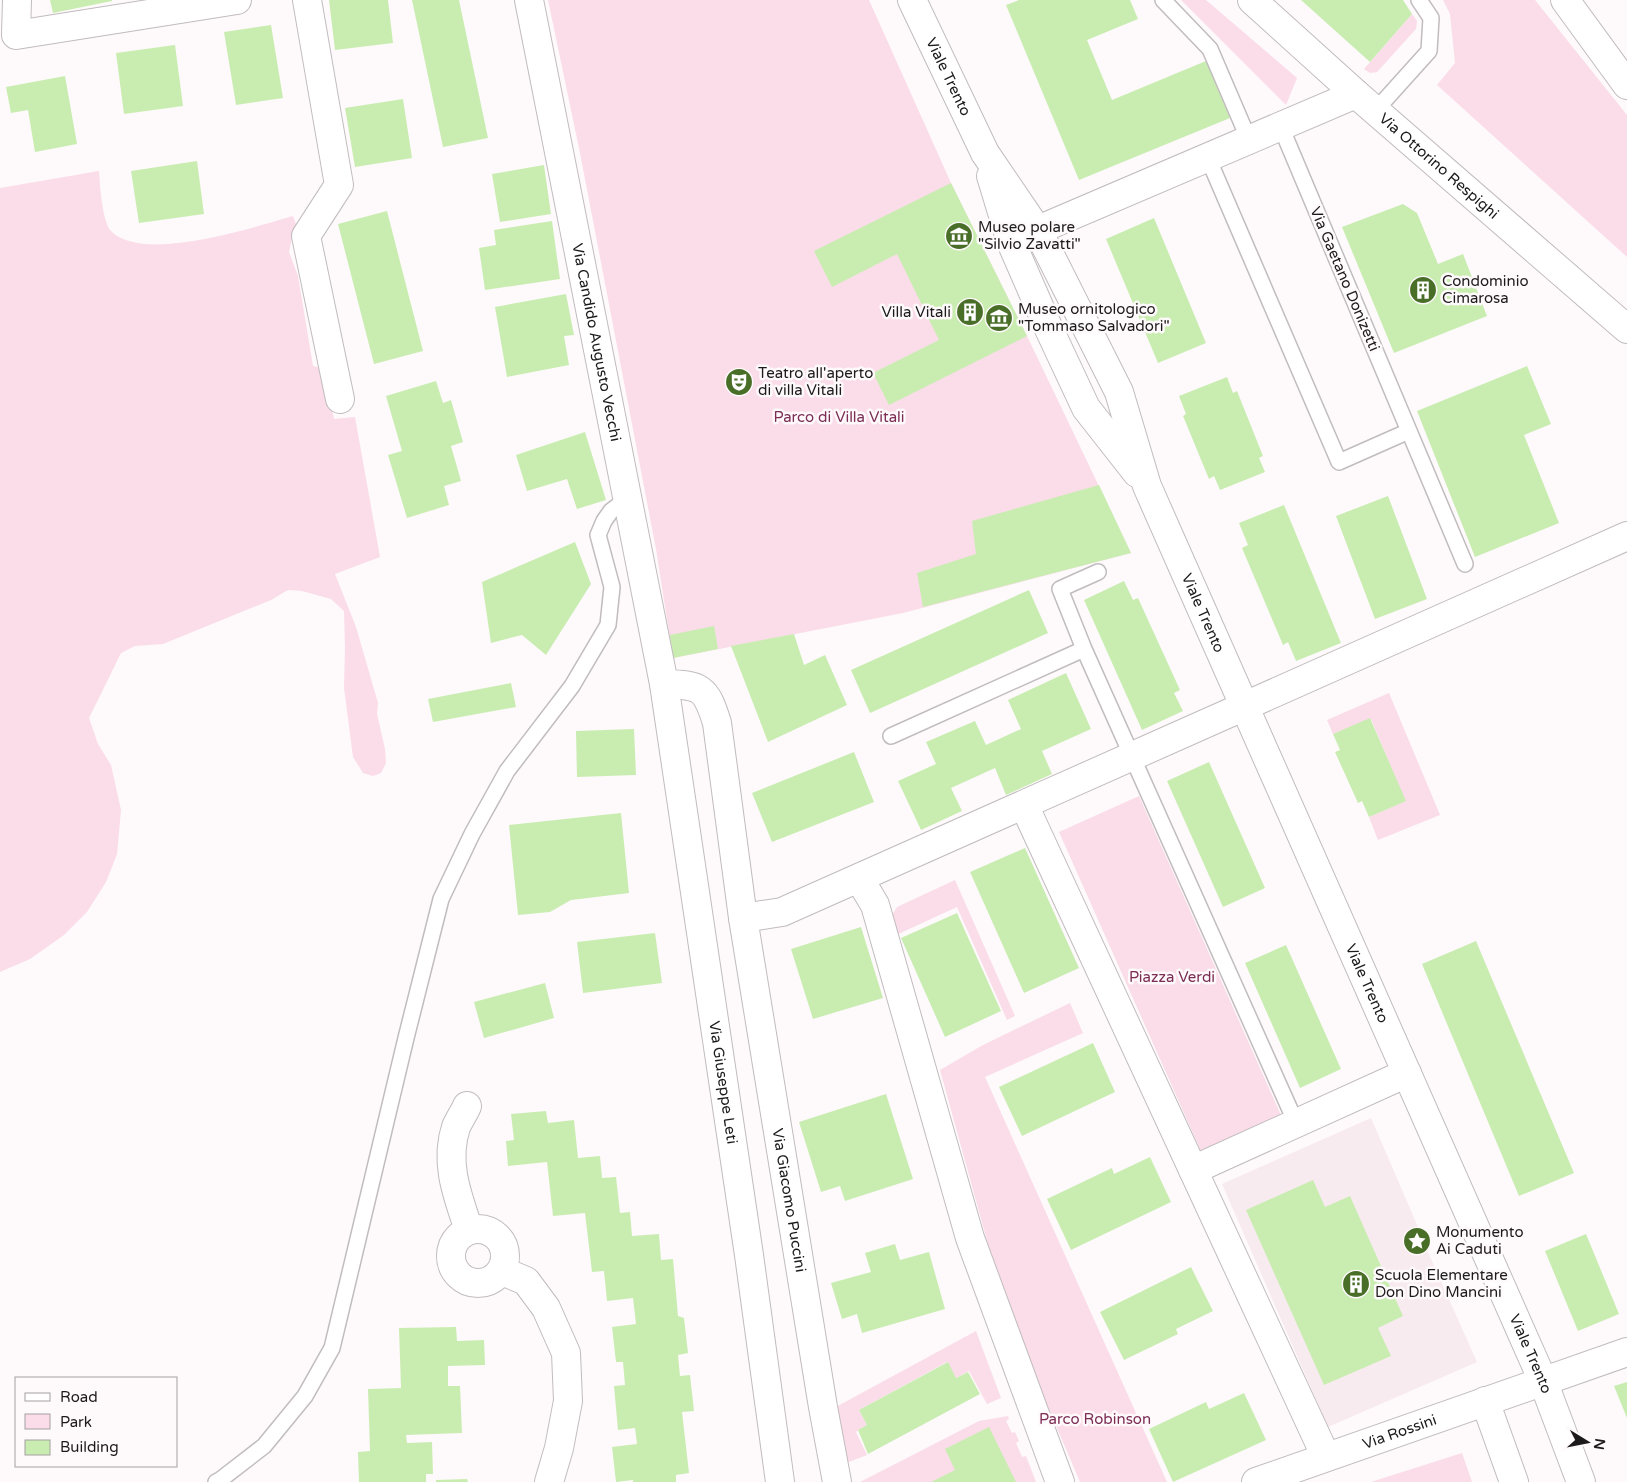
<svg xmlns="http://www.w3.org/2000/svg" width="1627" height="1482" font-family="'Varela Round',sans-serif">
	<style>
		.built { fill: #f8ebf0 }
		.green { fill: #fadde8 }
		.building { fill: #c9edb1 }
		.lines { fill: none; stroke-linecap: round; stroke-linejoin: round }
		.service-casing { stroke: #c1bcbe; stroke-width: 18 }
		.minor-casing { stroke: #c1bcbe; stroke-width: 30 }
		.tertiary-casing { stroke: #c1bcbe; stroke-width: 30 }
		.secondary-casing { stroke: #c1bcbe; stroke-width: 30 }
		.primary-casing { stroke: #c1bcbe; stroke-width: 30 }
		.service { stroke: #fff; stroke-width: 15 }
		.minor { stroke: #fff; stroke-width: 28 }
		.tertiary { stroke: #fff; stroke-width: 28 }
		.secondary { stroke: #fff; stroke-width: 28 }
		.primary { stroke: #fff; stroke-width: 28 }
		.labels { text-anchor: middle; dominant-baseline: central; stroke-width: 5; stroke-linejoin: round; paint-order: stroke }
		.street-label { font-size: 15px; fill: #1c1a1b; stroke: #fef9fb }
		.poi-label { font-size: 15px; fill: #1c1a1b; stroke: #fef9fb; text-anchor: start }
		.park-label { font-size: 15px; fill: #7b2d54; stroke: #fef9fb }
	</style>
	<rect width="100%" height="100%" fill="#fef9fb"/>
	<path class="built" d="M1371 1118 1418 1227 1406 1233 1416 1255 1427 1250 1477 1362 1328 1427 1222 1184Z"/>
	<path class="green" d="M548 0H869L951 183 1027 336 1131 553 903 613 673 658 656 549 580 153Z
		M1181 0H1206L1297 78 1286 105Z
		M1443 0H1535L1627 115V257L1437 85 1455 63 1450 14Z
		M1412 14 1417 21 1416 29 1377 72 1370 73 1364 69Z
		M99 171C100 185 102 221 111 231 143 264 254 227 293 216L297 227 293 233 289 252 298 276 313 366 323 368 334 419 355 417 380 557 335 574 356 627 378 703 377 714 385 749 386 763 381 773 373 776 363 773 353 757 344 688 345 648 344 611 331 599 302 591 288 590 271 600 163 644 135 646 121 653 89 718 98 744 111 765 121 810 117 854 106 882 87 912 64 935 30 959 0 972V188Z
		M1389 693 1440 815 1378 840 1369 817 1405 801 1371 719 1333 734 1327 720Z
		M1139 796 1284 1122 1204 1158 1059 832Z
		M955 880 1015 1016 1007 1020 957 907 894 936 891 917 897 907Z
		M1070 1003 1083 1033 985 1077 1167 1482H1080L1005 1306 940 1070 983 1045Z
		M976 1331 1001 1398 987 1404 969 1371 956 1378 947 1362 859 1410 867 1425 856 1432 867 1455 846 1463 834 1408Z
		M1008 1416 1009 1419 1006 1421 1012 1433 1015 1432 1019 1441 1016 1443 1022 1457 1026 1456 1036 1482H860L979 1421Z
		M1462 1453 1472 1482H1371Z"/>
	<path class="building" d="M50 0H112V1L53 13Z
		M329 0H388L393 43 335 50Z
		M412 0H459L488 138 443 147Z
		M1019 0H1130L1138 19 1087 40 1112 100 1206 61 1230 118 1079 180 1006 5Z
		M1301 0H1403L1412 14 1370 62Z
		M271 25 283 98 236 105 224 32Z
		M175 45 183 106 124 114 116 53Z
		M65 76 77 144 35 152 28 110 11 113 6 87Z
		M403 99 412 158 355 167 345 108Z
		M197 161 204 214 139 223 131 171Z
		M544 165 551 214 500 222 492 174Z
		M951 183 1027 336 889 405 873 373 939 340 897 254 832 287 814 251Z
		M1403 204 1417 213 1438 264 1463 254 1487 316 1394 353 1342 227Z
		M387 211 423 351 374 364 338 224Z
		M1154 218 1206 343 1158 363 1106 239Z
		M552 221 560 279 485 290 479 248 496 245 494 230Z
		M566 294 574 335 564 336 569 365 507 377 495 307Z
		M1527 366 1551 424 1524 435 1559 523 1475 557 1417 411Z
		M1227 377 1233 393 1237 391 1263 456 1259 458 1265 472 1220 490 1214 476 1209 479 1183 416 1186 414 1179 396Z
		M436 381 443 403 451 400 463 442 451 446 461 481 444 486 449 505 407 518 388 455 402 451 386 396Z
		M585 432 606 500 577 509 567 479 527 491 516 455Z
		M1099 485 1131 553 923 607 917 573 976 554 972 521Z
		M1388 496 1427 599 1375 619 1336 516Z
		M1284 505 1341 643 1296 661 1288 642 1283 645 1242 548 1248 545 1239 523Z
		M575 542 591 584 546 655 522 635 491 643 482 582Z
		M1124 581 1133 600 1138 598 1180 690 1174 693 1183 711 1142 730 1084 600Z
		M1029 590 1048 633 870 713 851 670Z
		M714 626 718 649 673 658 670 635Z
		M794 634 804 665 825 655 847 705 768 742 731 646Z
		M1066 673 1091 729 1042 751 1052 774 1006 795 995 768 951 788 962 811 921 830 898 781 936 764 926 742 975 721 986 745 1021 729 1008 700Z
		M511 683 516 707 433 722 428 699Z
		M1370 718 1406 801 1369 817 1362 801 1358 803 1335 752 1340 750 1333 734Z
		M634 729 636 775 577 777 576 731Z
		M854 752 874 802 772 842 752 793Z
		M1209 762 1265 888 1223 907 1167 781Z
		M621 813 629 893 571 900 550 912 518 915 509 825Z
		M1025 848 1079 968 1024 993 970 872Z
		M957 913 1001 1011 945 1037 901 938Z
		M861 927 883 998 813 1019 791 949Z
		M655 933 662 983 583 993 577 942Z
		M1476 941 1574 1173 1519 1196 1422 964Z
		M1286 945 1341 1069 1300 1088 1245 963Z
		M545 983 554 1018 484 1038 474 1002Z
		M1093 1043 1115 1092 1022 1136 999 1087Z
		M886 1094 913 1179 845 1201 840 1186 821 1192 799 1122Z
		M546 1111 548 1123 574 1120 578 1158 600 1156 602 1178 616 1177 620 1213 630 1212 632 1236 659 1234 661 1260 673 1259 678 1316 684 1318 688 1353 678 1355 680 1376 690 1375 694 1411 682 1412 689 1473 676 1475V1482H633V1480L616 1482 612 1447 637 1444 635 1428 618 1430 614 1386 625 1385 623 1362H616L612 1327 636 1324 633 1298 607 1301 604 1271 592 1272 585 1213 553 1216 547 1162 508 1166 506 1141 514 1140 511 1114Z
		M1150 1157 1171 1202 1071 1250 1047 1199 1112 1168 1114 1174Z
		M1313 1180 1325 1207 1350 1196 1403 1316 1378 1328 1391 1356 1324 1385 1246 1210Z
		M1586 1234 1619 1314 1578 1331 1545 1251Z
		M895 1244 900 1260 929 1252 945 1309 862 1333 857 1314 842 1319 831 1283 871 1272 865 1253Z
		M1191 1267 1213 1311 1176 1329 1178 1334 1124 1360 1100 1312Z
		M456 1327 457 1341 484 1340 485 1365 448 1366V1386H460L462 1433 406 1435 407 1443 432 1442 433 1474H426V1482H359L358 1452 370 1451 368 1389 401 1388 399 1328Z
		M948 1362 956 1378 968 1372 980 1394 868 1454 858 1430 867 1425 859 1410Z
		M1627 1382V1418L1614 1386Z
		M1244 1393 1266 1440 1173 1482 1149 1429 1206 1402 1209 1409Z
		M989 1427 1016 1482H931L955 1470 945 1449Z
		M467 1479 468 1482H436V1480Z"/>
	<g class="lines">
		<g class="service-casing">
			<path id="service" d="M1163 0 1210 49 1249 140
				M1375 111 1429 51 1431 18 1419 0
				M1208 158 1339 462 1409 431 1281 127
				M1409 431 1465 564
				M1098 572 1060 589 1084 649 1296 1123
				M891 736 1084 649
				M216 1482 220 1480 264 1446 305 1396 332 1348 406 1038 441 899 472 834 507 771 572 686 608 625 612 587 598 535 604 521 611 511 627 499"/>
		</g>
		<g class="minor-casing">
			<g id="minor">
				<path d="M17 0 16 35 237 0"/>
				<path d="M307 0 339 185 306 236 340 399"/>
				<path d="M1565 0 1627 85"/>
				<path d="M1024 805 1326 1457"/>
				<path d="M859 878 875 905 970 1238 1060 1482"/>
				<path id="s1" d="M743 918 823 1407 837 1482"/>
				<path d="M467 1106C464 1113 459 1120 456 1127 444 1163 458 1197 469 1230"/>
				<path d="M1193 1170 1407 1073"/>
				<circle cx="478" cy="1256" r="27"/>
				<path d="M502 1271 526 1281 546 1308 566 1353 568 1401 559 1448 549 1482"/>
				<path d="M1485 1401 1514 1482"/>
				<path id="s2" d="M1256 1482 1627 1352"/>
			</g>
		</g>
		<g class="tertiary-casing">
			<g id="tertiary">
				<path id="s3" d="M1252 0 1356 94 1627 329"/>
				<path d="M1017 239 1356 94"/>
				<path d="M664 684C701 685 706 687 717 723L743 918 782 912 1627 536"/>
			</g>
		</g>
		<g class="secondary-casing">
			<g id="secondary">
				<path id="s4" d="M529 0 664 684 749 1255 780 1482"/>
			</g>
		</g>
		<g class="primary-casing">
			<g id="primary">
				<path id="s5" d="M912 0 985 153 1038 231 1119 392 1147 486 1543 1381 1581 1482"/>
				<path d="M991 176 1011 242 1049 329 1086 408 1137 473"/>
			</g>
		</g>
		<use href="#service" class="service"/>
		<use href="#minor" class="minor"/>
		<use href="#tertiary" class="tertiary"/>
		<use href="#secondary" class="secondary"/>
		<use href="#primary" class="primary"/>
	</g>
	<defs>
		<g id="museum-disc" transform="scale(1.4375)"><circle r="9.5" fill="#486e28" stroke="#fef9fb"/><path d="M0-6L6-3V-2H-6V-3ZM-5-1h2V3h-2ZM-1-1h2V3h-2ZM3-1h2V3H3ZM-6 4H6V6H-6Z" fill="#fff"/></g>
		<g id="building-disc" transform="scale(1.4375)"><circle r="9.5" fill="#486e28" stroke="#fef9fb"/><path d="M-4-6H4V6H1V3H-1V6H-4ZM-2.5-4.3h1.7v1.8h-1.7ZM.8-4.3h1.7v1.8H.8ZM-2.5-1h1.7V.8h-1.7ZM.8-1h1.7V.8H.8Z" fill="#fff"/></g>
		<g id="theatre-disc" transform="scale(1.4375)"><circle r="9.5" fill="#486e28" stroke="#fef9fb"/><path d="M-5-5.5Q0-4 5-5.5V0Q5 5 0 6Q-5 5-5 0ZM-3.3-2.5H-1v1.5H-3.3ZM1-2.5H3.3v1.5H1ZM-2.8 1Q0 5.5 2.8 1Z" fill="#fff"/></g>
		<g id="sight-disc" transform="scale(1.4375)"><circle r="9.5" fill="#486e28" stroke="#fef9fb"/><path d="M0-6L1.8-2.2L6-1.7L2.9 1.2L3.7 5.4L0 3.3L-3.7 5.4L-2.9 1.2L-6-1.7L-1.8-2.2Z" fill="#fff"/></g>
	</defs>
	<g fill-rule="evenodd">
		<use href="#museum-disc" x="959" y="236"/>
		<use href="#building-disc" x="1423" y="290"/>
		<use href="#building-disc" x="970" y="312"/>
		<use href="#museum-disc" x="999" y="318"/>
		<use href="#theatre-disc" x="739" y="382"/>
		<use href="#sight-disc" x="1417" y="1241"/>
		<use href="#building-disc" x="1356" y="1284"/>
	</g>
	<g class="labels">
		<g class="street-label">
			<text stroke="none"><textPath href="#s5" startOffset="85">Viale Trento</textPath></text>
			<text stroke="none"><textPath href="#s3" startOffset="250">Via Ottorino Respighi</textPath></text>
			<text transform="translate(1345 279) rotate(67)">Via Gaetano Donizetti</text>
			<text stroke="none"><textPath href="#s4" startOffset="349">Via Candido Augusto Vecchi</textPath></text>
			<text stroke="none"><textPath href="#s5" startOffset="681">Viale Trento</textPath></text>
			<text stroke="none"><textPath href="#s5" startOffset="1086">Viale Trento</textPath></text>
			<text stroke="none"><textPath href="#s4" startOffset="1100">Via Giuseppe Leti</textPath></text>
			<text stroke="none"><textPath href="#s1" startOffset="286">Via Giacomo Puccini</textPath></text>
			<text stroke="none"><textPath href="#s5" startOffset="1491">Viale Trento</textPath></text>
			<text stroke="none"><textPath href="#s2" startOffset="152">Via Rossini</textPath></text>
		</g>
		<g class="poi-label">
			<text x="978" y="227">Museo polare<tspan x="978" dy="17">"Silvio Zavatti"</tspan></text>
			<text x="1442" y="281">Condominio<tspan x="1442" dy="17">Cimarosa</tspan></text>
			<text x="1018" y="309">Museo ornitologico<tspan x="1018" dy="17">"Tommaso Salvadori"</tspan></text>
			<text x="951" y="312" text-anchor="end">Villa Vitali</text>
			<text x="758" y="373">Teatro all'aperto<tspan x="758" dy="17">di villa Vitali</tspan></text>
			<text x="1436" y="1232">Monumento<tspan x="1436" dy="17">Ai Caduti</tspan></text>
			<text x="1375" y="1275">Scuola Elementare<tspan x="1375" dy="17">Don Dino Mancini</tspan></text>
		</g>
		<g class="park-label">
			<text x="839" y="417">Parco di Villa Vitali</text>
			<text x="1172" y="977">Piazza Verdi</text>
			<text x="1095" y="1419">Parco Robinson</text>
		</g>
	</g>
	<rect x="15" y="1377" width="162" height="90" fill="#fef9fb" stroke="#a4a0a1"/>
	<rect x="25" y="1393" width="25" height="8" fill="#ffffff" stroke="#a4a0a1"/>
	<text x="60" y="1402" font-size="15" fill="#1c1a1b">Road</text>
	<rect x="25" y="1414" width="25" height="15" fill="#fadde8" stroke="#a4a0a1"/>
	<text x="60" y="1427" font-size="15" fill="#1c1a1b">Park</text>
	<rect x="25" y="1440" width="25" height="15" fill="#c9edb1" stroke="#a4a0a1"/>
	<text x="60" y="1452" font-size="15" fill="#1c1a1b">Building</text>
	<g transform="translate(1587 1442) rotate(100)" stroke="#fef9fb" stroke-width="4" paint-order="stroke">
	<path d="M0-4L9 19L0 12L-9 19Z" fill="#1c1a1b"/>
	<text y="-8" font-size="14" font-weight="bold" text-anchor="middle" fill="#1c1a1b">N</text>
	</g>
</svg>
